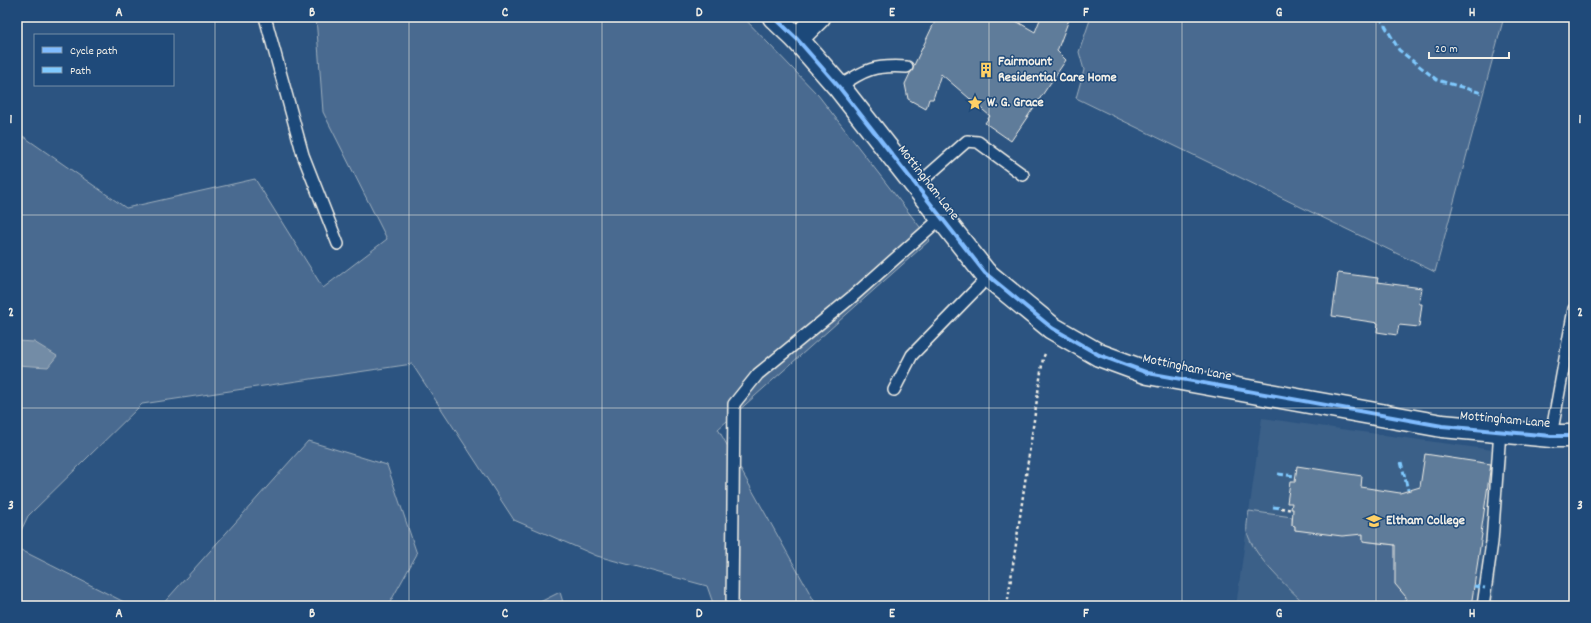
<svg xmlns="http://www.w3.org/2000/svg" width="1591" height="623" font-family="Dekko,sans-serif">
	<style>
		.built { fill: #3b6088 }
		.green { fill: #496b90; stroke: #9eaebc }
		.water { fill: #738ca6; stroke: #a7b4c0 }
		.building { fill: #5e7b9a; stroke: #f4f1e8 }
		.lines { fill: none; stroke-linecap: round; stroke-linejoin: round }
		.lane-casing { stroke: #f4f1e8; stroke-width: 14 }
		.street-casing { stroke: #f4f1e8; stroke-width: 25 }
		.secondary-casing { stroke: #f4f1e8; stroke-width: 25 }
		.path { stroke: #f4f1e8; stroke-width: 2.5; stroke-dasharray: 3 3; stroke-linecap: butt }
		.lane { stroke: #1f4a7a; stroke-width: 11 }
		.street { stroke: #1f4a7a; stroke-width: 22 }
		.secondary { stroke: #1f4a7a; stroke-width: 22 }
		.quiet { stroke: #80caff; stroke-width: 3; stroke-dasharray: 6 3; stroke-linecap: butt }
		.cycleway-casing { stroke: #1f4a7a; stroke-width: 6 }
		.cycleway { stroke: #80bcff; stroke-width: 4 }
		.grid { fill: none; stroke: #f4f1e8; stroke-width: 1; stroke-opacity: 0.55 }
		.labels { text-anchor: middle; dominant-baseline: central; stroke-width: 3; stroke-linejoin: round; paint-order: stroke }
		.poi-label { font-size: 14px; font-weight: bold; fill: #f4f1e8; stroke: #1f4a7a; text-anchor: start }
		.street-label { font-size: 14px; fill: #f4f1e8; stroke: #1f4a7a }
		.neatline { fill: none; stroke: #f4f1e8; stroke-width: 1.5 }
		.grid-label { font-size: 13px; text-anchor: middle; font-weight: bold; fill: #f4f1e8 }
	</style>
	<rect width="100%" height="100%" fill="#2c5481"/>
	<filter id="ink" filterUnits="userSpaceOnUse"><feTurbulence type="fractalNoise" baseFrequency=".025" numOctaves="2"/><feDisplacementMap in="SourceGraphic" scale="8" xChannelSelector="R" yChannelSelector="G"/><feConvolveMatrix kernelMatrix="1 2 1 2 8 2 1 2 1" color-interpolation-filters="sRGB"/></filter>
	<g filter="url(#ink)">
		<path class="built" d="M1262 418 1507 452 1493 606H1236Z"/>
		<path class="green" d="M316 17H743L818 95 930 240 718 429 817 606H714L707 586 597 556 514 520 412 364 142 404 28 516 17 539V132L126 208 255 179 323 288 387 239 323 112Z
			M1091 17H1504L1435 272 1076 98 1084 70 1079 52Z
			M308 441 387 465 417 554 388 606H161Z
			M1249 511 1292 517V525L1295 526V530L1363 533V541L1402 546 1409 601 1404 606H1307C1289 588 1254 558 1247 532 1246 527 1248 517 1249 511Z
			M17 548 132 606H17Z
			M560 592 564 606H532Z"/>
		<path class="water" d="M17 341 34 342 57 356 48 367 17 365Z"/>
		<path class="building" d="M937 17H1009L1035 32 1041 17H1070L1057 51 1066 60 1011 141 985 123 990 116 941 74 933 99H929L926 109 908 99 905 84Z
			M1338 273 1378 278 1377 282 1422 288 1419 304H1422L1419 327 1399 325 1397 335 1377 332 1378 323 1332 316Z
			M1425 454 1491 464 1481 533 1482 534 1471 606H1404L1406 597 1395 584V545L1363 541V534L1342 536 1295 530V526L1292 525 1293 509H1291L1292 503H1287L1290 482H1295L1297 466 1362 476 1361 487 1400 493 1420 487Z"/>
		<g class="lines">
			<g class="lane-casing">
				<path id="lane" d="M265 17 303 155 338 244
					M839 87C865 69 875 65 907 67
					M916 186 967 141 978 142 1023 175
					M894 390 912 355 988 277
					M1551 436 1574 309
					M732 606 734 404 758 374 852 297 941 218
					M1483 606 1492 542 1500 431"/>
			</g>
			<g class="street-casing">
				<path id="street" d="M797 39 819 17"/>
			</g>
			<g class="secondary-casing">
				<path id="secondary" d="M774 17 797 39 839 87 985 273 1052 328 1099 355 1148 373 1442 426 1551 436H1574"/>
			</g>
			<path class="path" d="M1281 508 1293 510
				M1007 606 1043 358 1046 352"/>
			<use href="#lane" class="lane"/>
			<use href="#street" class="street"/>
			<use href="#secondary" class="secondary"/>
			<path class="quiet" d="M1380 17 1399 50 1437 80 1482 93
				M1401 462 1408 490
				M1278 474 1296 476
				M1273 507 1281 508
				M1474 586 1485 588"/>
			<g class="cycleway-casing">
				<path id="cycleway" d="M774 17 797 39 839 87 985 273 1052 328 1099 355 1148 373 1442 426 1551 436H1574"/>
			</g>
			<use href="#cycleway" class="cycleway"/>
		</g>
	</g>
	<path class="grid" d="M215 17V606M409 17V606M602 17V606M796 17V606M989 17V606M1182 17V606M1376 17V606M17 215H1574M17 408H1574"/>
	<defs>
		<g id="building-bare" transform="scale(1.2)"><path d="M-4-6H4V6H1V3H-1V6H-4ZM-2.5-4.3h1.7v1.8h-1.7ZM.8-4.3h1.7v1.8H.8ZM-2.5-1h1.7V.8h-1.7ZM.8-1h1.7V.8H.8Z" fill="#ffd166" stroke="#1f4a7a" stroke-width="2.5" paint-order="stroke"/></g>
		<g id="sight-bare" transform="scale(1.2)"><path d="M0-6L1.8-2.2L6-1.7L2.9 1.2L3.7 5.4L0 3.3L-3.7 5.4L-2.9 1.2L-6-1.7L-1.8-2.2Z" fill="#ffd166" stroke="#1f4a7a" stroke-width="2.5" paint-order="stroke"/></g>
		<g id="school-bare" transform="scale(1.2)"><path d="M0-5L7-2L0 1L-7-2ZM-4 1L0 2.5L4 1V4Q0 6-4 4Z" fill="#ffd166" stroke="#1f4a7a" stroke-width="2.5" paint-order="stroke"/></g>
	</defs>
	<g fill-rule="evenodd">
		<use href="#building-bare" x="986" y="70"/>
		<use href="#sight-bare" x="975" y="103"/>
		<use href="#school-bare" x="1374" y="521"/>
	</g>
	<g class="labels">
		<g class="poi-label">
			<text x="998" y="62">Fairmount<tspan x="998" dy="16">Residential Care Home</tspan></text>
			<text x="987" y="103">W. G. Grace</text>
			<text x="1386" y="521">Eltham College</text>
		</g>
		<g class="street-label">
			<text transform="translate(928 183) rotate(52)">Mottingham Lane</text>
			<text transform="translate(1187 368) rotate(12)">Mottingham Lane</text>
			<text transform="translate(1505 420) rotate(5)">Mottingham Lane</text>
		</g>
	</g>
	<rect width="1591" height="623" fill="none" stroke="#1f4a7a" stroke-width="44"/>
	<rect x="34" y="34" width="140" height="52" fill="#1f4a7a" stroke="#748da6"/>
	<rect x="42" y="47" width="20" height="6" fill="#80bcff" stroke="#748da6"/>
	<text x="70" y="54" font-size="12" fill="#f4f1e8">Cycle path</text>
	<rect x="42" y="67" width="20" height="6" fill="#80caff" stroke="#748da6"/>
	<text x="70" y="74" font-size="12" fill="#f4f1e8">Path</text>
	<path d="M1429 52v6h80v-6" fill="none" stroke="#f4f1e8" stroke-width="2"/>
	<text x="1435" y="52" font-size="12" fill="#f4f1e8" stroke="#1f4a7a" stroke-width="3" paint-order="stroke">20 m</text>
	<rect x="22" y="22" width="1547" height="579" class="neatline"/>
	<g class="grid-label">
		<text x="119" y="16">A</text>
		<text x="312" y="16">B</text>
		<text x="505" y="16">C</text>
		<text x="699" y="16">D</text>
		<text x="892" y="16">E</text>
		<text x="1086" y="16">F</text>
		<text x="1279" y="16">G</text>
		<text x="1472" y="16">H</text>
		<text x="11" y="123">1</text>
		<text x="1580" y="123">1</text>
		<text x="11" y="316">2</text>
		<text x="1580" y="316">2</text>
		<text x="11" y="509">3</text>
		<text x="1580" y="509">3</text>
		<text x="119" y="617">A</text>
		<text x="312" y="617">B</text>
		<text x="505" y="617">C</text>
		<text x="699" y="617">D</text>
		<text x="892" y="617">E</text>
		<text x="1086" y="617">F</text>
		<text x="1279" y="617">G</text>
		<text x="1472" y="617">H</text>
	</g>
</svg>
